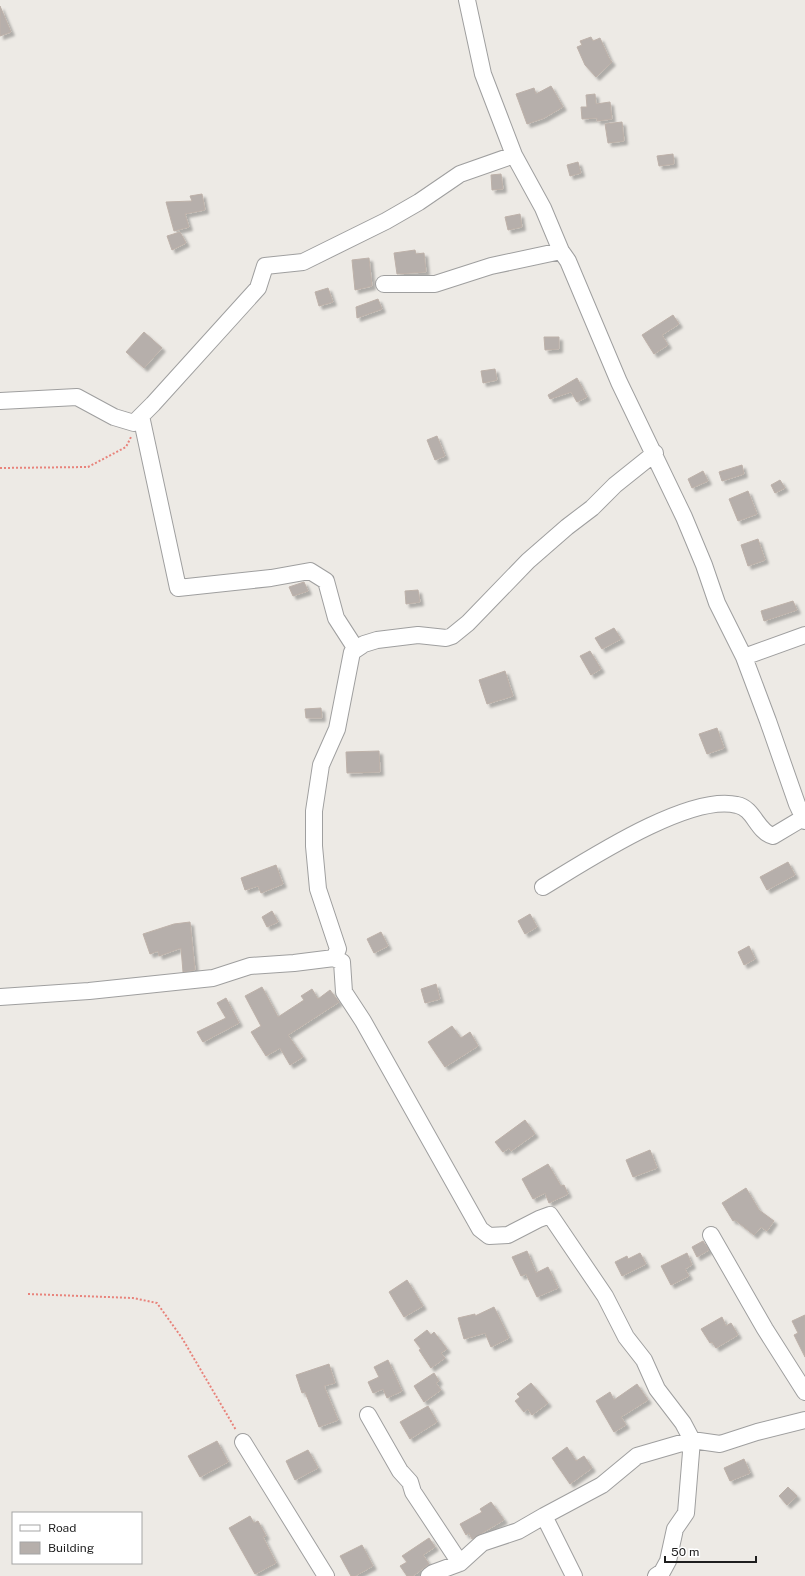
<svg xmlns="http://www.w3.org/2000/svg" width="805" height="1576" font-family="'Public Sans',sans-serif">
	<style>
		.building { fill: #b6afab; stroke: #bdb1a9; filter: url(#shadow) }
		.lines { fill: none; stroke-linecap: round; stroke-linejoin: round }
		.minor-casing { stroke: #9f9f9f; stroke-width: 18 }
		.path { stroke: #e8837b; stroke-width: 2; stroke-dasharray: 2 2; stroke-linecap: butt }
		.minor { stroke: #fff; stroke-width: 16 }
	</style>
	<defs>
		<filter id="shadow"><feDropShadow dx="3.5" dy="3.5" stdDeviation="1" flood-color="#0004"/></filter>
	</defs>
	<rect width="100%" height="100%" fill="#edeae5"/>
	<path class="building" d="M0 6 11 32 0 36Z
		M591 37 593 41 600 38 609 58 612 62 596 77 585 65 577 47 582 45 580 41Z
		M551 86 563 107 544 118 527 124 516 94 534 88 536 94Z
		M595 94 596 104 610 102 612 119 597 121V118L582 119 581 107H587L586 95Z
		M622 122 624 141 608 143 605 124Z
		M673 154 674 164 659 166 657 156Z
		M578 162 581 173 570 176 567 165Z
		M501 174 503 189 492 190 491 175Z
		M202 194 205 210 185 214 189 227 174 231 166 202 192 201 190 196Z
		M520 214 522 227 508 230 505 217Z
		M180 232 186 243 172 250 167 236Z
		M415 250 416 254 424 253 426 272 397 274 394 253Z
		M369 258 372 286 355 290 352 260Z
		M328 288 333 302 319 306 315 292Z
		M378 299 382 309 357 318 356 307Z
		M673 315 679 324 662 335 668 345 654 354 642 335Z
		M144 332 162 348 144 368 126 352Z
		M544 337H559V349L545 350Z
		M495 369 497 380 483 383 481 371Z
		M577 378 587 397 577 402 571 392 550 399 548 395Z
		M437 436 445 456 435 460 427 440Z
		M742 465 744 474 722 481 719 472Z
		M703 471 708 481 692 488 688 479Z
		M780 480 785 488 775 493 771 485Z
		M748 491 757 514 738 521 729 499Z
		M758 539 765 560 748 566 741 545Z
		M304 582 308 591 293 596 289 587Z
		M418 590 420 602 406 604 405 591Z
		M793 601 797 610 764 621 761 611Z
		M614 628 621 639 602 649 595 638Z
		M590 651 601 669 591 675 580 656Z
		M505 671 513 696 487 704 479 680Z
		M321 708 322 718H306L305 709Z
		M717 728 724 748 707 754 699 734Z
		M379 751 380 772 347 773 346 752Z
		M788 862 795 875 767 890 760 877Z
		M276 865 283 884 261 893 258 886 245 890 241 878Z
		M272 911 278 922 267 927 262 917Z
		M530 914 537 927 525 934 518 921Z
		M190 922 195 970 183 972 181 948 159 956 158 951 150 954 143 934 174 924Z
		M381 932 388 946 374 953 367 939Z
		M749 946 755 959 744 965 738 952Z
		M436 984 440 999 425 1003 421 989Z
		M262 987 278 1017 304 1000 301 996 312 989 318 999 330 990 339 1002 288 1035 303 1057 290 1065 280 1048 266 1056 251 1032 261 1026 245 996Z
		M226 998 239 1023 203 1042 197 1032 226 1018 217 1003Z
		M452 1026 461 1038 470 1032 478 1046 445 1067 428 1042Z
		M525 1120 535 1134 511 1151 509 1148 503 1152 495 1142Z
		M650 1150 657 1168 633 1177 626 1160Z
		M548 1164 561 1186 564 1185 568 1194 549 1203 545 1193 533 1199 522 1179Z
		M746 1188 759 1210 774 1221 767 1231 761 1227 754 1235 735 1220 733 1221 722 1203Z
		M703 1241 709 1250 697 1257 692 1247Z
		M527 1251 536 1273 548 1267 558 1288 537 1297 526 1274 521 1276 512 1257Z
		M640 1253 646 1264 622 1276 615 1262 627 1256 628 1259Z
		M687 1253 692 1265 685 1269 689 1276 671 1285 661 1266Z
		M407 1280 423 1306 404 1317 389 1292Z
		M494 1307 509 1338 491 1347 485 1333 464 1339 458 1318 475 1314V1316Z
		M805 1315V1357L794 1335 798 1333 792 1321Z
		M722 1317 726 1326 731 1323 738 1335 716 1348 712 1342 710 1343 701 1329Z
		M427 1330 431 1335 434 1332 447 1349 441 1353 445 1358 431 1368 419 1350 421 1349 414 1340Z
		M388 1360 402 1391 387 1398 383 1389 373 1393 368 1382 379 1377 374 1367Z
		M329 1364 335 1383 324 1386 338 1420 319 1427 305 1392 302 1393 296 1375Z
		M434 1373 439 1381 436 1383 441 1390 424 1402 414 1386Z
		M531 1383 548 1403 532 1415 528 1409 524 1412 515 1401 520 1397 517 1394Z
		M637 1384 648 1400 621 1417 626 1425 614 1432 596 1401 610 1392 614 1400Z
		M428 1406 437 1422 410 1439 400 1422Z
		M217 1441 228 1462 200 1477 188 1456Z
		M567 1447 576 1461 584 1456 592 1468 570 1484 552 1458Z
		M308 1450 318 1468 295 1480 286 1461Z
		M744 1459 750 1473 730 1481 724 1468Z
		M788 1487 797 1496 787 1505 779 1496Z
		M491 1502 504 1520 472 1539 469 1533 466 1535 460 1524 482 1512 480 1509Z
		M250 1516 254 1523 258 1521 266 1536 263 1537 276 1563 255 1574 229 1528Z
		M429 1538 435 1547 423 1555 429 1564 413 1576H407L400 1566 407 1562 402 1556Z
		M362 1545 373 1566 355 1576H351L340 1556Z"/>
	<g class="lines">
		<g class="minor-casing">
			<path id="minor" d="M467 0 483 74 514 155 543 208 561 251 568 261 619 382 684 517 704 565 717 603 744 657 768 721 797 804 805 821
				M384 284H435L491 266 561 251
				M0 401 77 397 114 417 134 423 153 404 258 288 265 266 303 262 386 221 419 202 460 174 514 155
				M141 416 178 588 271 578 310 571 326 581 336 618 356 649
				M655 453 615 485 592 508 567 527 528 561 468 623 452 636 446 638 418 635 377 640 364 644 352 652 337 729 321 765 314 811V846L318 889 338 949 334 958 342 962 344 992 363 1021 480 1229 489 1236 508 1235 539 1219 550 1215 605 1296 626 1337 644 1360 657 1389 683 1423 692 1440 720 1444 757 1432 805 1420
				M744 657 805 635
				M543 887C586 861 689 793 737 805 754 808 757 832 773 836L803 818
				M0 997 89 991 213 978 250 966 294 963 334 958
				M711 1235 765 1329 805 1392
				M368 1415 400 1471 410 1482 413 1492 460 1563
				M243 1442 326 1576
				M429 1576 433 1573 460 1563 482 1543 518 1531 544 1516
				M574 1576 544 1516 602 1485 637 1456 692 1440 686 1513 675 1529 668 1561 662 1572 656 1576"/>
		</g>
		<path class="path" d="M0 468 88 467 126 447 131 437
			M28 1294 133 1298 157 1303 182 1338 236 1430"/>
		<use href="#minor" class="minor"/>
	</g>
	<rect x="12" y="1512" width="130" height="52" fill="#ffffff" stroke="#a5a5a5"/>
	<rect x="20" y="1525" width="20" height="6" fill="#ffffff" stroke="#a5a5a5"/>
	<text x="48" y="1532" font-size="12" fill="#1e1e1e">Road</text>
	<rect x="20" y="1542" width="20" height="12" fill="#b6afab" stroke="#a5a5a5"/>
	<text x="48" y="1552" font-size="12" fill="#1e1e1e">Building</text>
	<path d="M665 1556v6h91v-6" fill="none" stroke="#1e1e1e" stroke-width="2"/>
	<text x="671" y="1556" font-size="12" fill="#1e1e1e" stroke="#ffffff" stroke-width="3" paint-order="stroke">50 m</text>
</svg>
